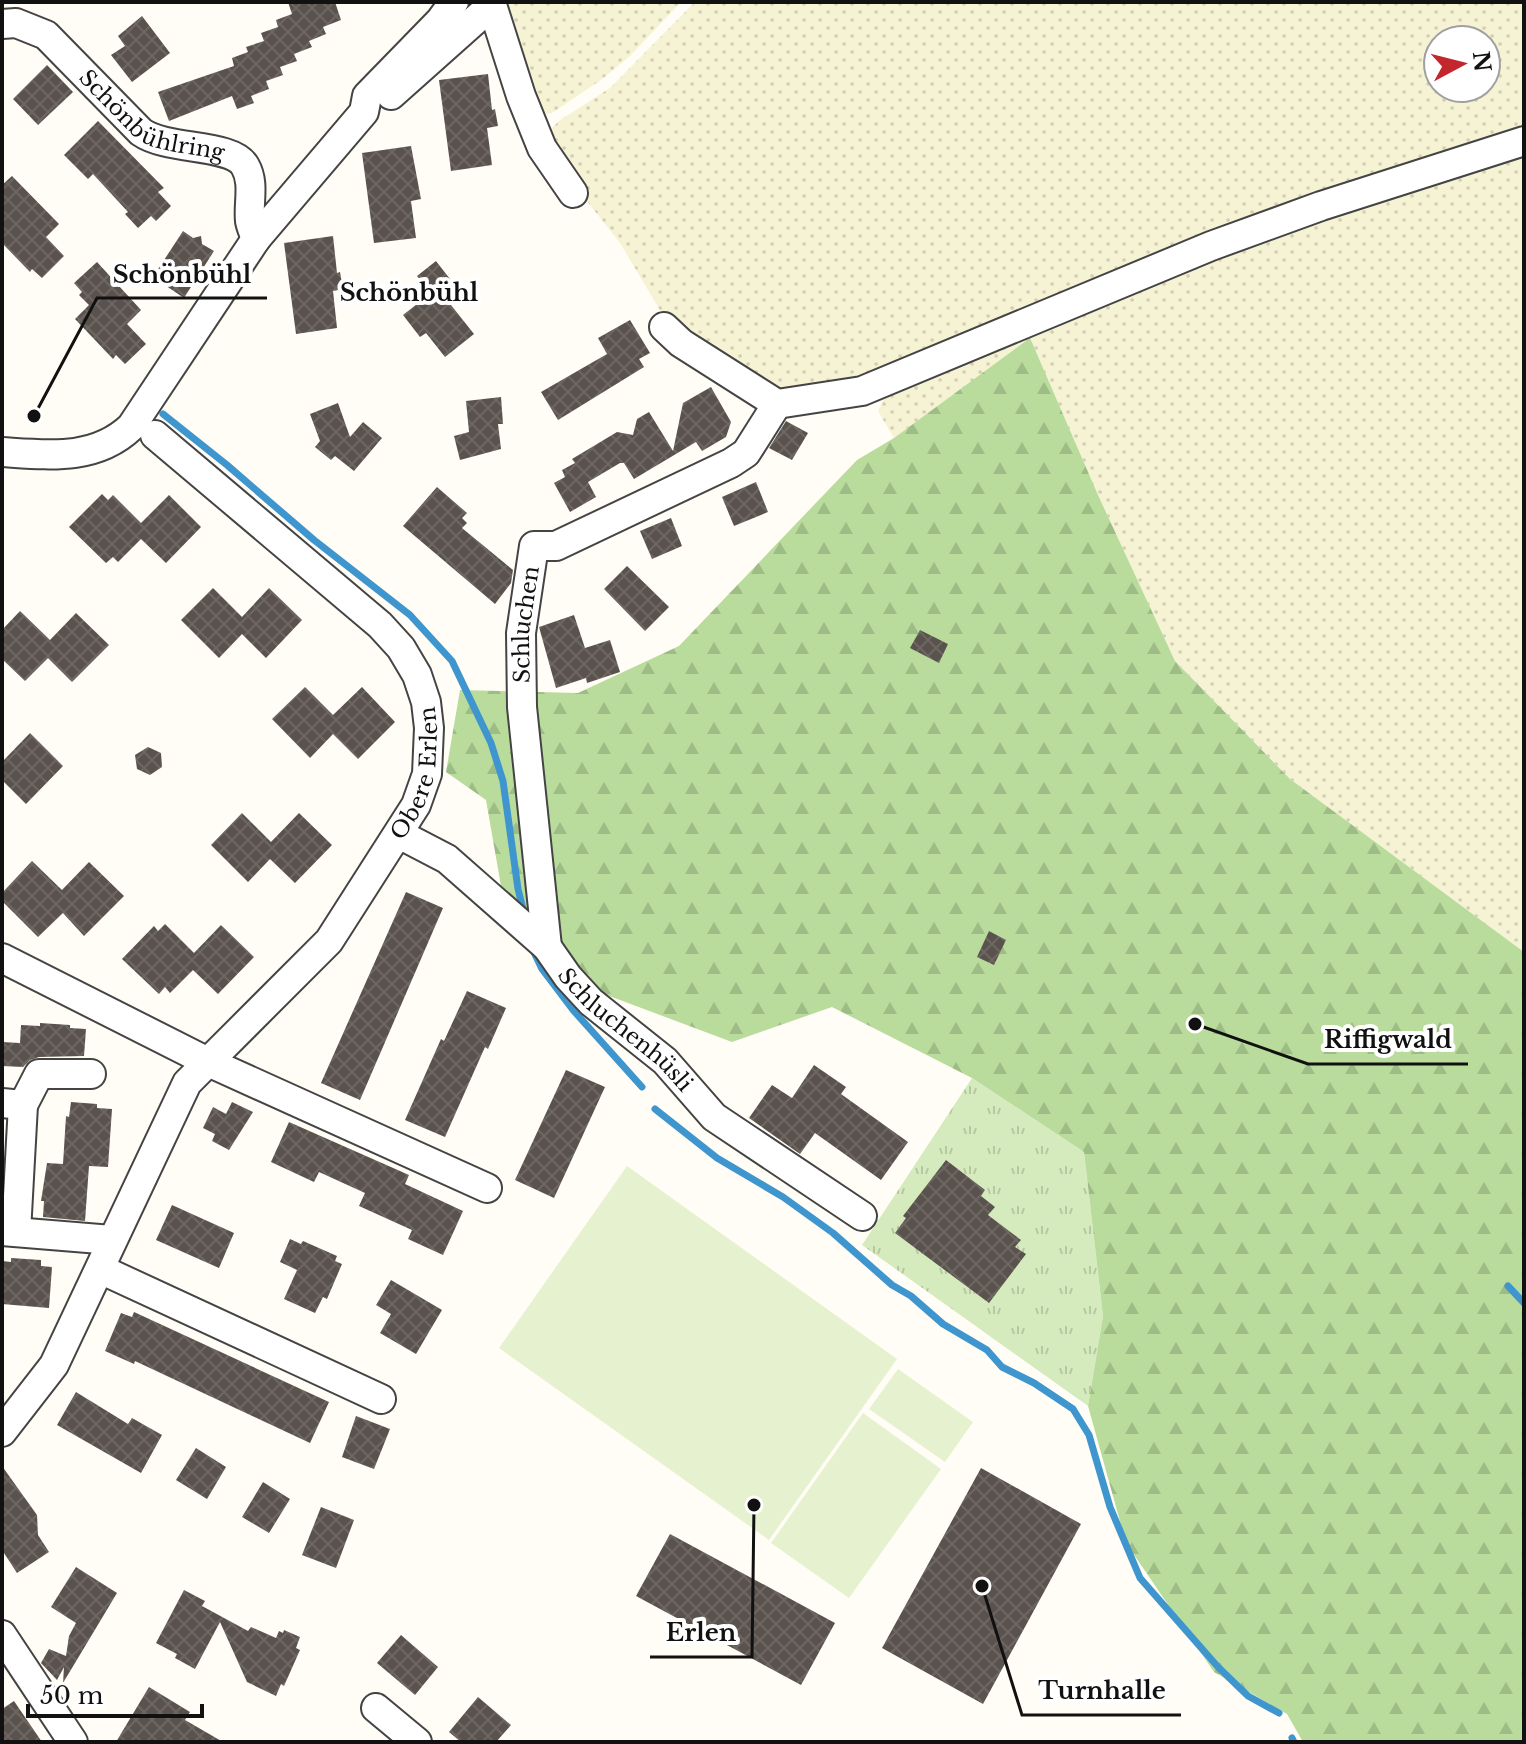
<svg xmlns="http://www.w3.org/2000/svg" width="1526" height="1744" font-family="'Libre Baskerville',serif">
	<style>
		.farmland { fill: url(#farmland-dots); fill-rule: evenodd }
		.grass { fill: url(#grass-tufts) }
		.forest { fill: url(#forest-firs) }
		.pitch { fill: #e6f2cf }
		.lines { fill: none; stroke-linecap: round; stroke-linejoin: round }
		.stream { stroke: #3f96cf; stroke-width: 7 }
		.building { fill: url(#building-cross-hatch) }
		.street-casing { stroke: #444; stroke-width: 32 }
		.street { stroke: #fff; stroke-width: 28 }
		.labels { text-anchor: middle; dominant-baseline: central; stroke-width: 8; stroke-linejoin: round; paint-order: stroke }
		.street-label { font-size: 22px; fill: #111; stroke: #fff }
		.neighbourhood-label { font-size: 24px; font-weight: bold; fill: #111; stroke: #fff }
		.leader { fill: none; stroke: #111; stroke-width: 3 }
		.callout-dot { fill: #111; stroke: #fff; stroke-width: 3 }
		.callout-label { font-size: 24px; text-anchor: middle; font-weight: bold; fill: #111; stroke: #fff; stroke-width: 8; stroke-linejoin: round; paint-order: stroke }
	</style>
	<defs>
		<pattern id="farmland-dots" width="8" height="8" patternUnits="userSpaceOnUse" patternTransform="scale(2)"><rect width="8" height="8" fill="#f6f3d4"/><path d="M2 2h.1M6 6h.1" fill="none" stroke="#d2cfb5" stroke-width="1.8" stroke-linecap="round"/></pattern>
		<pattern id="grass-tufts" width="24" height="20" patternUnits="userSpaceOnUse" patternTransform="scale(2)"><rect width="24" height="20" fill="#d5ebbd"/><path d="M3 7l-1-3M5 7V3M7 7l1-3M15 17l-1-3M17 17v-4M19 17l1-3" fill="none" stroke="#b6c8a1"/></pattern>
		<pattern id="forest-firs" width="22" height="20" patternUnits="userSpaceOnUse" patternTransform="scale(2)"><rect width="22" height="20" fill="#b9dc9c"/><path d="M5 1l3.5 6h-7zM16 11l3.5 6h-7z" fill="#9ebc85"/></pattern>
		<pattern id="building-cross-hatch" width="8" height="8" patternUnits="userSpaceOnUse" patternTransform="scale(2)"><rect width="8" height="8" fill="#5a524d"/><path d="M0 0l8 8M0 8l8-8" fill="none" stroke="#6d6662"/></pattern>
	</defs>
	<rect width="100%" height="100%" fill="#fffdf5"/>
	<path class="farmland" d="M499 2H681L630 56 601 80 552 113 541 115Z
		M695 2H1524V135L877 378 789 393 766 387 664 317 620 243 575 186 547 133 559 121 610 88ZM1438 40H1486V88H1438Z
		M1524 147V952L1290 779 1175 661 1098 495 1030 339 894 438 878 411 886 395 1056 316Z"/>
	<path class="grass" d="M972 1078 1084 1152 1103 1316 1088 1406 862 1245Z"/>
	<path class="forest" d="M1030 338 1098 495 1175 661 1290 779 1524 952V1742H1303L1287 1714 1214 1672 1126 1543 1088 1406 1103 1316 1084 1152 972 1078 832 1007 732 1042 596 991 502 892 486 800 446 772 460 690 578 693 679 646 857 460 894 438Z"/>
	<path class="pitch" d="M627 1166 897 1359 769 1540 499 1348Z
		M898 1369 973 1422 945 1462 869 1409Z
		M863 1413 941 1469 849 1598 771 1543Z"/>
	<g class="lines">
		<path class="stream" d="M163 414 227 465 314 540 410 615 452 661 491 743 503 781 518 889 524 913
			M532 948 542 969 573 1010 642 1087
			M655 1109 717 1158 783 1197 833 1233 892 1285 911 1296 943 1324 987 1350 1002 1367 1034 1383 1073 1409 1089 1435 1110 1507 1140 1578 1218 1667 1248 1696 1279 1713
			M1508 1286 1524 1303
			M1292 1738 1294 1742"/>
	</g>
	<path class="building" d="M288 2H335L341 20 323 27 326 34 309 41 312 47 294 54 297 61 280 67 283 75 266 81 269 89 251 96 254 103 237 109 232 96 169 121 158 92 234 66 232 58 248 52 246 47 264 41 261 33 278 27 276 20 292 14Z
		M142 16 170 53 132 82 111 55 125 46 118 36Z
		M47 65 73 92 38 125 13 99Z
		M488 74 492 110 495 109 498 126 487 128 492 165 451 171 439 80Z
		M98 121 164 188 158 192 171 206 156 221 151 216 138 228 125 214 128 212 93 174 88 179 64 155Z
		M411 146 421 199 411 201 416 238 374 243 362 153Z
		M12 176 59 224 46 237 64 256 42 278 32 269 30 272 2 243V185Z
		M183 231 193 238 201 236 202 244 214 251 184 298 153 277Z
		M333 236 337 273 340 272 343 289 333 291 337 328 296 334 284 243Z
		M436 261 457 288 450 293 456 302 451 305 474 334 445 357 426 333 420 337 403 315 431 293 417 276Z
		M97 262 141 310 127 324 146 344 125 364 116 355 113 359 75 319 89 305 79 295 82 292 74 283Z
		M630 320 650 353 639 359 644 367 558 420 541 392 607 354 598 338Z
		M711 387 731 422 726 437 702 451 696 442 634 479 624 463H620L588 482 596 497 570 512 554 483 565 477 562 470 575 463 572 459 617 432 633 435 637 419 649 412 673 451 683 403Z
		M501 397 503 424H498L501 449 460 460 454 436 469 432 466 401Z
		M338 403 350 437 363 422 382 438 354 471 335 456 331 460 315 447 320 441 310 414Z
		M786 421 808 433 792 460 769 448Z
		M756 482 768 512 734 526 722 497Z
		M437 487 467 513 462 518 467 523 462 528 513 570 511 583 495 604 403 526Z
		M102 494 108 500 113 495 141 523 169 495 201 527 166 563 141 539 118 562 113 557 106 563 69 527Z
		M671 518 682 546 652 559 640 531Z
		M627 566 669 607 645 631 604 589Z
		M213 588 242 617 269 588 302 620 266 658 242 634 219 658 181 620Z
		M20 611 50 640 76 613 109 645 72 682 48 658 25 681 2 659V630Z
		M574 615 585 648 610 640 620 672 587 683 586 678 556 688 539 627Z
		M920 630 948 644 939 663 910 648Z
		M305 687 333 715 362 687 395 722 358 759 333 734 310 758 272 719Z
		M30 733 63 766 26 804 2 780V762Z
		M148 747 161 753 162 767 150 775 137 769 135 755Z
		M242 813 271 842 299 813 332 845 295 883 270 859 248 882 211 845Z
		M32 861 62 890 89 862 124 896 84 936 63 913 38 937 2 901V893Z
		M406 892 443 908 360 1100 321 1083Z
		M165 924 194 953 221 925 254 957 218 994 193 970 170 993 165 987 159 994 122 959 154 926 158 931Z
		M989 931 1006 940 994 965 977 957Z
		M467 991 506 1008 488 1049 485 1047 445 1137 405 1120 441 1039 444 1041Z
		M40 1023 70 1025V1028L86 1029 84 1056 39 1057 30 1060 23 1067 2 1066V1042L20 1043 21 1025 40 1026Z
		M814 1065 846 1087 841 1094 908 1142 881 1180 815 1133 800 1154 749 1118 772 1085 792 1098Z
		M566 1070 605 1087 554 1198 515 1180Z
		M71 1102 97 1104V1108L112 1109 108 1167 89 1166 85 1221 43 1217 44 1201H41L47 1163 63 1164 66 1116 69 1117Z
		M232 1102 253 1112 229 1150 212 1141 215 1134 203 1128 213 1107 226 1114Z
		M289 1122 409 1175 405 1184 463 1211 443 1255 408 1239 412 1230 359 1206 365 1193 319 1172 314 1182 271 1162Z
		M946 1160 985 1190 981 1196 995 1207 988 1215 1021 1240 1015 1247 1026 1254 989 1303 895 1233 906 1218 903 1216Z
		M172 1205 234 1233 219 1268 156 1240Z
		M290 1239 301 1244 303 1241 337 1256 335 1261 342 1264 327 1299 323 1297 315 1313 284 1299 297 1270 280 1262Z
		M11 1258 41 1260V1266L52 1267 49 1308 2 1304V1261L11 1262Z
		M391 1280 442 1310 416 1354 380 1333 391 1314 376 1305Z
		M134 1312 329 1402 310 1443 135 1361 134 1364 105 1351 121 1313 132 1317Z
		M76 1392 128 1424 132 1418 162 1435 141 1473 57 1425Z
		M356 1416 390 1429 374 1469 342 1457Z
		M196 1448 226 1467 207 1499 176 1480Z
		M2 1466 37 1515 38 1535 49 1552 17 1573 2 1550Z
		M981 1468 1081 1524 983 1704 882 1648Z
		M263 1482 290 1499 269 1533 242 1517Z
		M321 1507 354 1520 336 1568 302 1555Z
		M670 1534 835 1623 801 1685 636 1596Z
		M76 1567 117 1593 63 1683 64 1667 57 1680 41 1663 49 1649 66 1656 69 1636 76 1623 51 1607Z
		M184 1590 205 1601 202 1606 248 1631 251 1627 276 1638 279 1631 283 1633 284 1630 300 1637 296 1648 300 1650 284 1686 281 1684 276 1696 247 1682 220 1622 195 1669 175 1658 177 1654 156 1643Z
		M401 1635 438 1667 415 1695 377 1663Z
		M149 1687 190 1712 185 1720 223 1742H116Z
		M478 1697 511 1725 496 1742H461L449 1732Z
		M14 1701 42 1742H2V1709Z"/>
	<g class="lines">
		<g class="street-casing">
			<g id="street">
				<path id="s1" d="M2 24 16 23 46 35 141 132C168 151 232 143 245 166 255 183 248 203 250 221 251 227 254 233 256 239"/>
				<path d="M391 95 492 5 521 96 542 148 573 193"/>
				<path d="M664 327 681 343 777 404 862 391 1211 246 1321 206 1524 141"/>
				<path d="M2 452C49 455 95 461 131 427L256 239 364 112 367 96 440 21 454 2"/>
				<path id="s2" d="M399 834 447 859 547 947 568 977 591 1002 665 1061 714 1117 862 1216"/>
				<path id="s3" d="M547 947 522 707 521 633 534 546H556L731 463 746 453 777 404"/>
				<path d="M2 958 206 1061 487 1188"/>
				<path d="M2 1103 23 1105 39 1074H91"/>
				<path d="M2 1231 112 1240"/>
				<path d="M16 1232 23 1105"/>
				<path d="M100 1269 381 1399"/>
				<path id="s4" d="M2 1432 54 1365 187 1083 329 941 416 805 427 774 429 728 426 702 417 675 401 648 380 625 155 435"/>
				<path d="M2 1635 73 1742"/>
				<path d="M376 1708 417 1742"/>
			</g>
		</g>
		<use href="#street" class="street"/>
	</g>
	<g class="labels">
		<g class="street-label">
			<text stroke="none"><textPath href="#s1" startOffset="184">Schönbühlring</textPath></text>
			<text stroke="none"><textPath href="#s3" startOffset="324">Schluchen</textPath></text>
			<text stroke="none"><textPath href="#s4" startOffset="790">Obere Erlen</textPath></text>
			<text stroke="none"><textPath href="#s2" startOffset="302">Schluchenhüsli</textPath></text>
		</g>
		<g class="neighbourhood-label">
			<text x="409" y="292">Schönbühl</text>
		</g>
	</g>
	<path class="leader" d="M34 416L97 298H267M1195 1024L1308 1064H1468M754 1505L752 1657H650M982 1586L1022 1715H1181"/>
	<g class="callout-dot">
		<circle cx="34" cy="416" r="8"/>
		<circle cx="1195" cy="1024" r="8"/>
		<circle cx="754" cy="1505" r="8"/>
		<circle cx="982" cy="1586" r="8"/>
	</g>
	<g class="callout-label">
		<text x="182" y="283">Schönbühl</text>
		<text x="1388" y="1048">Riffigwald</text>
		<text x="701" y="1641">Erlen</text>
		<text x="1102" y="1699">Turnhalle</text>
	</g>
	<rect width="1526" height="1744" fill="none" stroke="#111111" stroke-width="8"/>
	<g transform="translate(1462 64) rotate(83)"><circle r="38" fill="#ffffff" stroke="#a0a0a0" stroke-width="2"/>
	<path d="M0-6L14 30L0 20L-14 30Z" fill="#c4262e"/>
	<text y="-12" font-size="22" font-weight="bold" text-anchor="middle" fill="#111111">N</text>
	</g>
	<path d="M28 1704v12h174v-12" fill="none" stroke="#111111" stroke-width="4"/>
	<text x="40" y="1704" font-size="24" fill="#111111" stroke="#ffffff" stroke-width="6" paint-order="stroke">50 m</text>
</svg>
